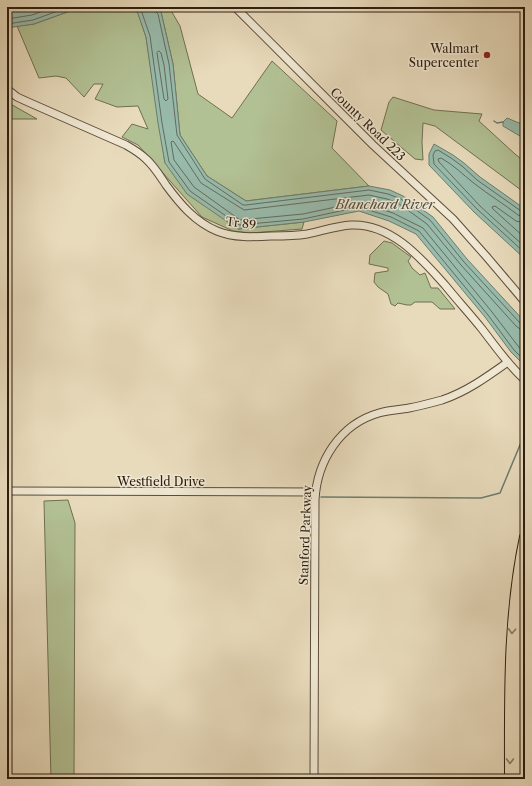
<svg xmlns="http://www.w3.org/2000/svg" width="532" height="786" font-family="'Libre Caslon Text',serif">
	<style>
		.green { fill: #b2c194; stroke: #706f52 }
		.water { fill: #98bbac; stroke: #6d7c6e }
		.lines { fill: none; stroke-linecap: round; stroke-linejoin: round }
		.shore { stroke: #626c5e; stroke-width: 1 }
		.stream { stroke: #6d7c6e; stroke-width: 1.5 }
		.minor-casing { stroke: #5c4c3b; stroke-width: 9 }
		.highway-casing { stroke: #2d1d10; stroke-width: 12 }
		.minor { stroke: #f0e8d3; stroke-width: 7 }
		.highway { stroke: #e8dbbc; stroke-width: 10 }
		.oneway { stroke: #8a7c66 }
		.poi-dot { fill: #8f2418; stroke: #f0e8d3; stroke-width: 1.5 }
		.labels { text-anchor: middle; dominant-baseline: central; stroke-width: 3; stroke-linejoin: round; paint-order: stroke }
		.poi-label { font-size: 12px; fill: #2d1d10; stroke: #f0e8d3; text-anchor: end }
		.street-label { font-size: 12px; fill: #2d1d10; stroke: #f0e8d3 }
		.water-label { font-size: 13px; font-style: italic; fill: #4d4c3f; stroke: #f0e8d3 }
	</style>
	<rect width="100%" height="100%" fill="#e8dbbc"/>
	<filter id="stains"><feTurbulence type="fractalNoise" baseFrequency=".005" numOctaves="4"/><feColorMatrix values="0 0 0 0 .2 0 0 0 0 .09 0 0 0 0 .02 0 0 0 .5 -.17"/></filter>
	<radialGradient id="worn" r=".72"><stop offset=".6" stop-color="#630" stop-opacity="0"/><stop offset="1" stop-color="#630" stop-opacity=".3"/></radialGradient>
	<path class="green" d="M81 7H136L146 37 165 163 238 229 304 222 302 229 250 233 233 231 202 217 138 145 122 137 132 124 148 129 138 106 117 107 95 99 103 84H94L84 97 66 78 56 76 39 78 17 26 34 24Z
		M156 7H169L180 26 198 94 232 118 272 61 337 121 332 148 369 186 246 201 207 176 180 135 173 64 161 12Z
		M393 97 434 110 482 114 479 121 515 154 525 162V193L435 126 423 123 422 142 423 160 415 159 381 130 389 102Z
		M7 102 37 119H7Z
		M384 241 392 243 411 257 408 261 412 268 420 275 425 273 431 288H438L455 309H440L432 302H415L411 305H407L398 303 395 306 391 304 388 294 378 287 374 282 375 273 388 271V268L369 264 370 255Z
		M68 500 75 523 74 779H51L44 501Z"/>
	<path class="water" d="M7 7H81L34 24 7 28Z
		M134 7H156L161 12 173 64 180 135 207 176 246 201 369 186 390 190 403 196 433 217 467 259 525 322V366L511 352 485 317 416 234 389 221 359 211 304 222 238 229 187 194 165 163 158 123 146 37 136 8Z
		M507 118 519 123 525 122V139L503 126V122Z
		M434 144 453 155 464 163 480 177 525 209V259L474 212 429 165V154Z"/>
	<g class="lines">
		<path class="shore" d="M140 7 150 36 162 123 169 162 190 191 239 225 303 219 359 207 391 217 419 231 488 315 514 350 525 361
			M154 7V10L158 14 169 64 177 135 205 179 243 205H246L369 190 388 194 401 199 430 220 464 262 520 323 525 325
			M7 19 32 15 54 7
			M7 24 33 20 69 7
			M159 51 161 53 164 65 168 99 166 101 164 99 157 53Z
			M525 211H521L477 180 462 166 451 158 438 150 435 151 433 155 434 164 477 209 525 253
			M525 217 518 215C504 204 489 195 475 184 463 175 454 165 441 158L438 159 439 162 480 206 525 247
			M525 223 516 221 495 206 492 207 493 209 525 238
			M525 330 520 329 516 326 461 265 427 224 398 203 387 199 369 195 244 210 201 183 174 142 173 141 171 142 174 160 194 187 240 220 303 214 359 202 393 213 423 228 492 312 518 346 525 354"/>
		<path class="stream" d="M494 121 497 123 503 122
			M321 497 481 498 500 493 525 433"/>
		<g class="minor-casing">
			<path id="minor" d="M235 7 373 145 453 219 486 256 525 302
				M7 89 17 97 28 102 126 145C133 149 140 153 146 159 154 166 160 176 166 185 180 204 195 222 217 231 234 238 253 237 271 236 283 236 295 236 307 234 322 231 336 226 351 225 391 223 421 258 445 285 457 300 470 314 482 329 496 347 508 365 525 380
				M7 491 315 492
				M314 779 315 500C317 461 340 424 379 413 389 410 399 410 409 408 420 406 431 403 442 400 466 392 487 377 508 362"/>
		</g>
		<g class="highway-casing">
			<path id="highway" d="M510 779C510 698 508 617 525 537
				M519 779C519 714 516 647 525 583"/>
		</g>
		<use href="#minor" class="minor"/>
		<use href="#highway" class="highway"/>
	</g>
	<defs><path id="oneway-chevron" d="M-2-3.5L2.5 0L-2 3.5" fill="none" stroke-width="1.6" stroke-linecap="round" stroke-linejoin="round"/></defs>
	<g class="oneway">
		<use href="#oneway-chevron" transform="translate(512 631) rotate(93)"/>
		<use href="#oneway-chevron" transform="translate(510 761) rotate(90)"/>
	</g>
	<circle class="poi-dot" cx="487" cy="55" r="4"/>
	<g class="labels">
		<g class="poi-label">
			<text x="479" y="48">Walmart<tspan x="479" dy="14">Supercenter</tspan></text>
		</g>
		<g class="street-label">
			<text transform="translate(368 124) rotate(44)">County Road 223</text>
			<text transform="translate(241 223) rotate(7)">Tr 89</text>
			<text x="161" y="481">Westfield Drive</text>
			<text transform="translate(305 535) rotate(-88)">Stanford Parkway</text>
		</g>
		<g class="water-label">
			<text x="385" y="204">Blanchard River</text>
		</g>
	</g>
	<rect width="532" height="786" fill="none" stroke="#e8dbbc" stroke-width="24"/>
	<rect x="8" y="8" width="516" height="770" fill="none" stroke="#2d1d10" stroke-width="2"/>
	<rect x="12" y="12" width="508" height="762" fill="none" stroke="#2d1d10"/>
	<rect width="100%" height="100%" filter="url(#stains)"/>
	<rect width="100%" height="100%" fill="url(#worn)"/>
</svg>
